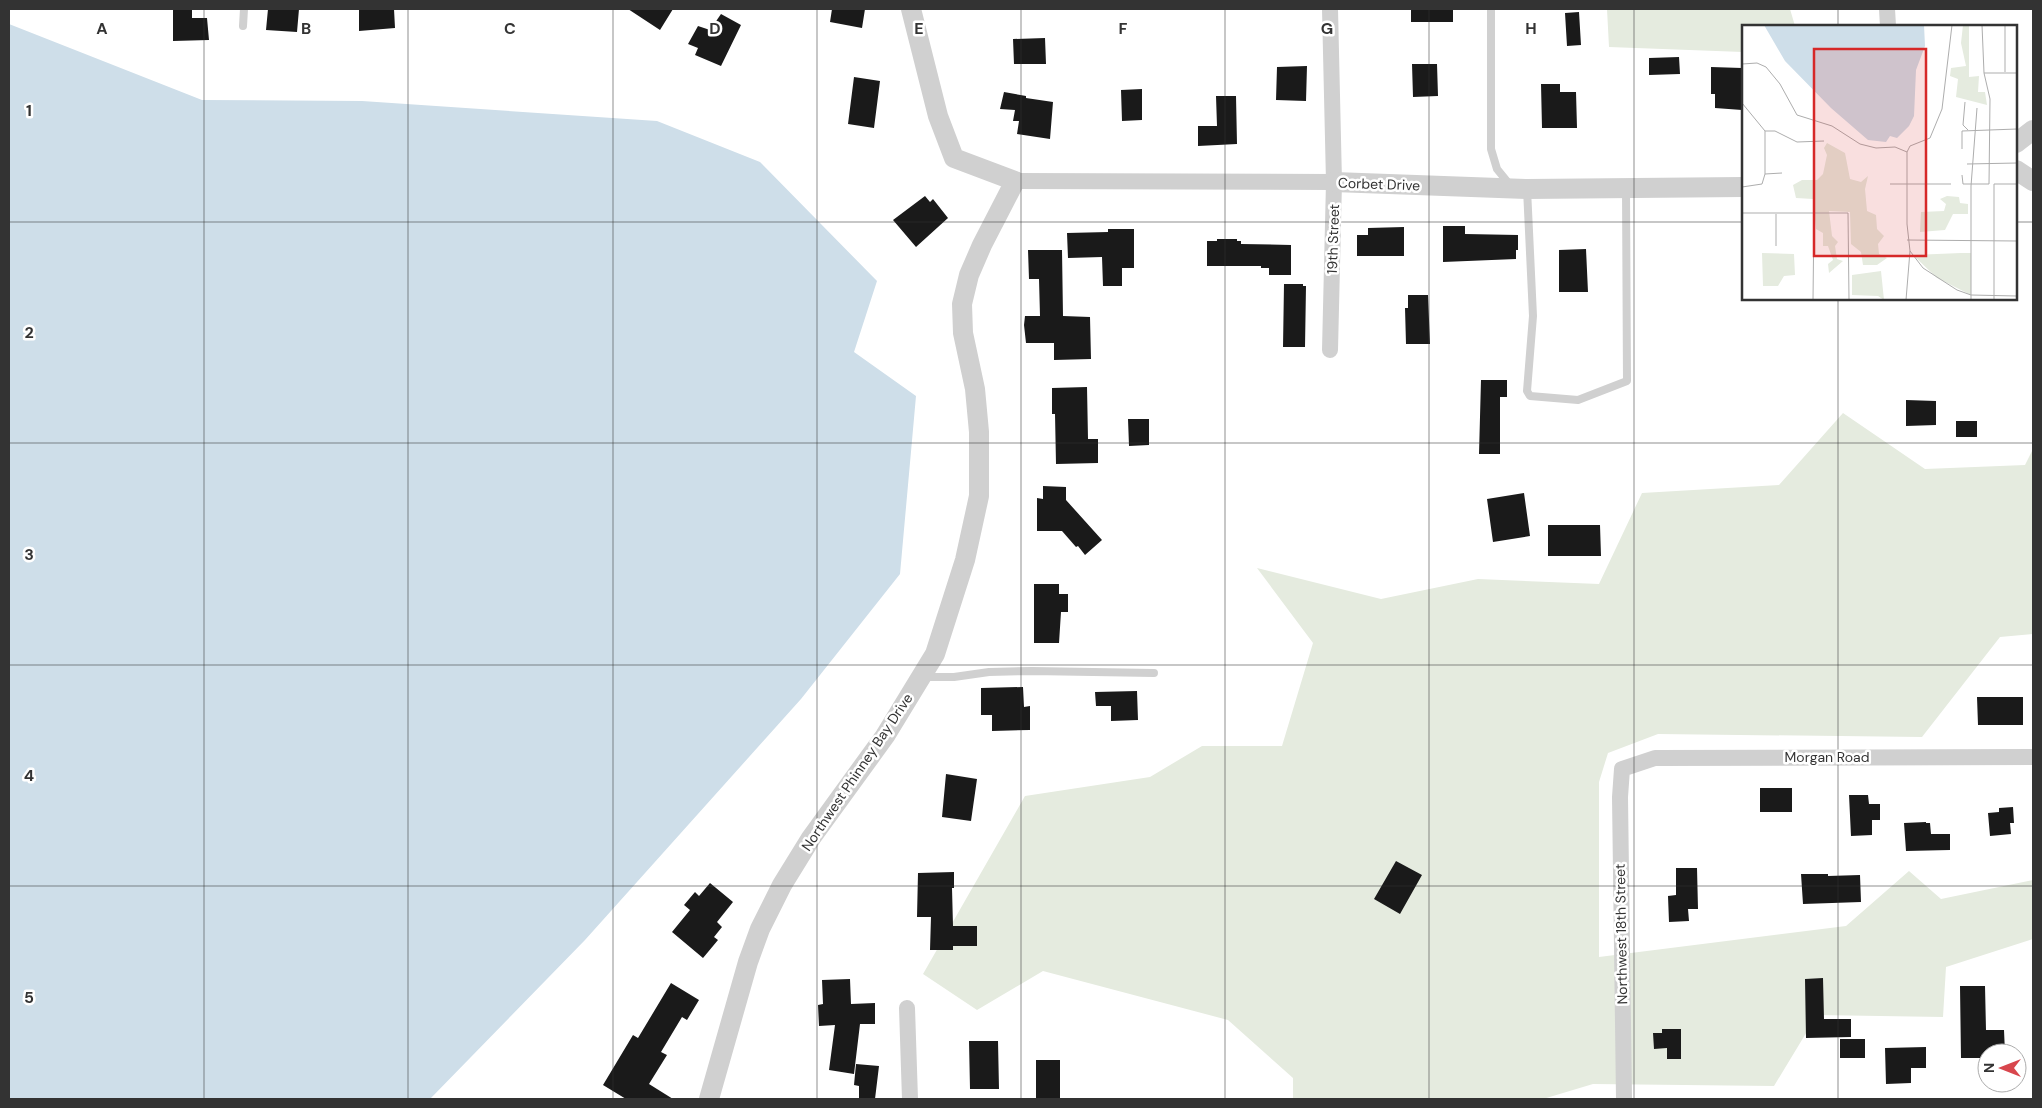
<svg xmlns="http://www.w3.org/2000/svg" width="2042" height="1108" font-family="'DM Sans',sans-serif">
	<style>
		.green { fill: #e5ebdf }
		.water { fill: #cedee9 }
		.building { fill: #1a1a1a }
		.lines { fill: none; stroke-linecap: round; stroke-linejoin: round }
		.service { stroke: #d0d0d0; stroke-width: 8 }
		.minor { stroke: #d0d0d0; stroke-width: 16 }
		.tertiary { stroke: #d0d0d0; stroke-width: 20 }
		.grid { fill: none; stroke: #333; stroke-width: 1; stroke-opacity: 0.55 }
		.labels { text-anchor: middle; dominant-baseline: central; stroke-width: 5; stroke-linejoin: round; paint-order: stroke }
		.street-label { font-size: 14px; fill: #333; stroke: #fff }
		.inset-road { fill: none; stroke: #adadad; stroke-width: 1 }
		.view { fill: #d62828; fill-opacity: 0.15; stroke: #d62828; stroke-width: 2.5 }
		.inset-edge { fill: none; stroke: #333; stroke-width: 2.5 }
		.grid-label { font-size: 16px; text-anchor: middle; font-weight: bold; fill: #333; stroke: #fff; stroke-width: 5; stroke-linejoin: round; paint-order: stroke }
	</style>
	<rect width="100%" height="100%" fill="#fff"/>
	<path class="green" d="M1607 9H1790L1795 26H1743V52L1609 47Z
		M1843 413 1925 469 2025 465 2033 449V634L2000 637 1922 737 1658 734 1608 753 1599 782V957L1846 926 1909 871 1941 899 2033 880V939L1946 967 1943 1017 1817 1015 1774 1086 1593 1084 1543 1099H1293V1078L1228 1020 1043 971 977 1010 923 974 1025 796 1150 777 1202 746H1282L1313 643 1257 568 1381 599 1478 579 1599 584 1642 493 1779 485Z"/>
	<path class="water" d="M9 24 202 100 362 101 657 121 760 162 877 281 854 352 916 396 900 574 801 699 585 940 430 1099H9Z"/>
	<path class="building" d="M173 9H192V18H207L209 40 173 41Z
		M268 9H299L297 32 266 30Z
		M394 9 395 28 359 31V10Z
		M628 9H673L660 30Z
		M832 9H865L862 28 830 22Z
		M1411 9H1453V22H1411Z
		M1579 12 1581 45 1567 46 1565 13Z
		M721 14 741 25 721 66 695 55 698 48 688 44 698 26 710 30Z
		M1045 38 1046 64H1014L1013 39Z
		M1679 57 1680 74 1649 75V58Z
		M1412 64H1437L1438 96 1413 97Z
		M1307 66 1306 101 1276 100 1277 67Z
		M1711 67 1742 68V110L1715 108V94H1711Z
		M854 77 880 81 874 128 848 124Z
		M1541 84H1560V92H1576L1577 128H1542Z
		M1142 89V120L1122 121 1121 90Z
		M1004 92 1026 96V98L1053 102 1050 139 1017 134 1019 121H1013L1015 110 1000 109Z
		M1216 96H1236L1237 144 1198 146V126H1217Z
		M925 196 930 202 933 199 948 218 916 247 893 220Z
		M1443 226H1465V234L1518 235V250H1516V259L1443 262Z
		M1404 227V256H1357V235H1368V228Z
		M1108 229H1134V268H1122V286H1103L1102 257 1068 258 1067 233 1108 232Z
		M1217 239H1237V241H1241V244L1291 245V275H1269V268H1261V266H1207V241H1217Z
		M1586 249 1588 292H1559V250Z
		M1028 250H1062L1063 316 1090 317 1091 359 1054 360V343H1026L1024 325 1025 316H1040L1039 279H1029Z
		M1284 284H1303V286H1306L1305 347H1283Z
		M1408 295H1428L1430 344H1406L1405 308H1408Z
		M1481 380H1507V397H1500V454H1479Z
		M1087 387 1088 439H1098V463L1056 464 1055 414H1052V388Z
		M1906 400 1936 401V425L1906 426Z
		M1128 419H1149V445L1129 446Z
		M1956 421H1977V437H1956Z
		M1043 486 1066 487V500L1102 540 1085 555 1078 546 1076 547 1062 531H1037V498L1043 499Z
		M1524 493 1530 536 1493 542 1487 499Z
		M1548 525H1600L1601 556H1548Z
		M1034 584H1059V594H1068V612H1061L1059 643H1034Z
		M1023 687 1024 707 1030 706V730L992 731V715H981V688Z
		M1137 691 1138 720 1111 721V706H1096L1095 692Z
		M1977 697H2023V725H1978Z
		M946 774 977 779 971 821 942 817Z
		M1760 788H1792V812H1760Z
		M1849 795H1868L1869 804H1880V820H1872V835L1851 836Z
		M2013 807 2014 823H2010L2011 834 1990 836 1988 813 1999 812V808Z
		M1926 822V823H1930L1931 834H1950V850L1906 851 1904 823Z
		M1396 861 1422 875 1400 914 1374 899Z
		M1676 868H1697L1698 909H1688L1689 921 1669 922 1668 896 1676 895Z
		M954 872V888H952L953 926H977V946H953V950H930L931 917H917L918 873Z
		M1801 874H1828V876L1860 875 1861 902 1803 904Z
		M710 883 733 902 717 922 722 927 714 937 718 940 703 958 672 932 690 910 684 905 695 892 699 896Z
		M1823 978 1824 1019H1851V1037L1806 1038 1805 979Z
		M850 979 851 1004 875 1003V1024H860L854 1074 829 1070 835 1025 819 1026 818 1005 823 1004 822 980Z
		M671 983 699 1000 687 1020 682 1017 661 1052 667 1055 649 1084 673 1099H626L603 1085 633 1035 638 1038Z
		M1960 986H1985L1986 1030H2004L2005 1053H1987V1058H1961Z
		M1662 1029H1681V1059H1667V1048L1654 1049 1653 1033H1662Z
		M1840 1039H1865V1058H1840Z
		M969 1041H998L999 1089H970Z
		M1926 1047V1068H1911V1083L1886 1084 1885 1048Z
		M1036 1060H1060V1098H1036Z
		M856 1064 879 1066 875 1099H859V1086L854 1085Z"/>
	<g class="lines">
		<path class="service" d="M1491 9V149L1497 169 1510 185
			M243 26 244 9
			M1527 189 1533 316 1527 391 1530 396 1578 400 1627 381 1626 190
			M923 677H954L989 672 1032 671 1154 673"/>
		<path class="minor" d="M1887 9 1888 26
			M1015 181 1334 182
			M1330 350 1334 182 1330 9
			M907 1008 910 1099
			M1624 1099 1620 797 1622 769 1655 758 2033 757"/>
		<path class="tertiary" d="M2016 143 2033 130
			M2016 170 2033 181
			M1334 182 1527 189 1743 187
			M709 1099 748 962 760 929 782 885 811 838 885 736 935 654 965 560 979 496V432L975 389 963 333 962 304 969 275 982 245 1015 181 954 158 938 116 911 9"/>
	</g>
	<path class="grid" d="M204 9V1099M408 9V1099M613 9V1099M817 9V1099M1021 9V1099M1225 9V1099M1429 9V1099M1634 9V1099M1838 9V26M9 222H1743M2016 222H2033M1838 299V1099M9 443H2033M9 665H2033M9 886H2033"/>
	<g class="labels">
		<g class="street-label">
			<text transform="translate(1379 184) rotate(2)">Corbet Drive</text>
			<text transform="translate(1333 239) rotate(-88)">19th Street</text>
			<text x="1827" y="757">Morgan Road</text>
			<text transform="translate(857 772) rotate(-56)">Northwest Phinney Bay Drive</text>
			<text transform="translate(1621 934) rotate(-91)">Northwest 18th Street</text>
		</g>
	</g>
	<g transform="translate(1742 25)">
		<rect width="275" height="275" fill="#fff"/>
		<path d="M221 0H227V52L237 51 236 67H243L245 80 214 72 216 54 208 51 209 43 224 41 219 18ZM85 118 103 128 108 154 119 157 126 151 123 164 125 186 134 190 135 204 142 211 136 219 137 229 145 233 135 240H121L119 227 109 219 108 187 87 186 90 211 96 217 93 221 95 234 101 236 87 248 86 239 91 235 86 221H81V208L74 204 71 174 54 173 51 160 60 155H75L81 149 85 130 82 123ZM205 171 217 172 218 178 226 179V189H211L203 205 178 207 179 187 202 186 204 179 198 174ZM20 228 52 229 53 250 42 251 36 261H21ZM219 228H229V270L195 253 171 230ZM139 246 142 275 136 271 110 270V250Z" fill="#e5ebdf"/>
		<path d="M22 0H182L183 21 174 45 172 91 167 101 155 113 148 111 144 117 126 115 89 83 43 36Z" fill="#cedee9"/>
		<path class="inset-road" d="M240 0 242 48 248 74 247 159M0 39 15 38 24 42 38 59 55 90 90 101 118 119 134 123 153 122 165 127M263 47V0M242 48H275M275 71V167M223 77 221 100 226 105M0 78 23 106V149L20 159 0 162M23 106H33L55 117 82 116M220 124V106L275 104M225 139 275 138M23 149 40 148M220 150 221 159H247M148 159H209M252 159H274M0 188H106L107 275M34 189V221M275 196V236M165 215 275 216M168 226 181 243 215 265 229 270 275 271M71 275 72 189M164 275 168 226 165 199V127L168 121 188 113 200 84 210 0M229 275V161L235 83M252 275V159"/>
		<path class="view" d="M72 24H184V231H72Z"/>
		<rect width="275" height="275" class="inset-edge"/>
	</g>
	<g class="grid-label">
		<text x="102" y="34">A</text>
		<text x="306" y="34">B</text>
		<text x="510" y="34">C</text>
		<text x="715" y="34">D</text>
		<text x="919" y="34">E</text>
		<text x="1123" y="34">F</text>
		<text x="1327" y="34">G</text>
		<text x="1531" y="34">H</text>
		<text x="29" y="116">1</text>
		<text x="29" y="338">2</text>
		<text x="29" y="560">3</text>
		<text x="29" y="781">4</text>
		<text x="29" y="1003">5</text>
	</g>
	<rect width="2042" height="1108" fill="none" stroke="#333333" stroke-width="20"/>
	<g transform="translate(2002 1068) rotate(270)"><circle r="24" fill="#ffffff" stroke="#adadad"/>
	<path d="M0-4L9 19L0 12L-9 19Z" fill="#d8464d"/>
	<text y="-8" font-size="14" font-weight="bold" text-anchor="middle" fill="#333333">N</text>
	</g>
</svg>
